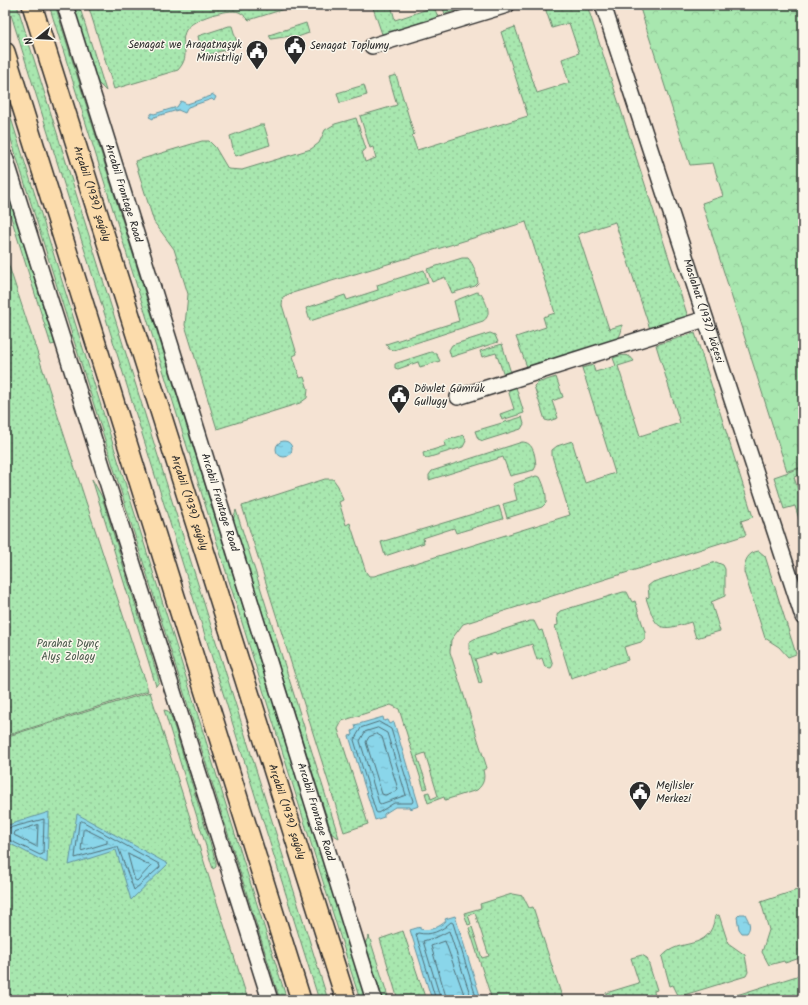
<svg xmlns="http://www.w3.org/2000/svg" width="808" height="1005" font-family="Kalam,sans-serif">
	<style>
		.grass { fill: url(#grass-dots); stroke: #6a896d }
		.forest { fill: url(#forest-crowns); stroke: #6a896d }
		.water { fill: url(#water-ripples); stroke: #64929e }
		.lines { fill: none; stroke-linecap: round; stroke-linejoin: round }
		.shore { stroke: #516f77; stroke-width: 1 }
		.minor-casing { stroke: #2b2b2b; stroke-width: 18 }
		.major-casing { stroke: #2b2b2b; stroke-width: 22 }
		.minor { stroke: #fbf7ec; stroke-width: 15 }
		.major { stroke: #fcdcac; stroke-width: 19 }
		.labels { text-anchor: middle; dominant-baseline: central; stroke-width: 3; stroke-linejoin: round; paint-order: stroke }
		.poi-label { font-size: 11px; fill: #2b2b2b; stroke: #fbf7ec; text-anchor: start }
		.street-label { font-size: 11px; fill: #2b2b2b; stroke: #fbf7ec }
		.park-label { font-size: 11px; fill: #4a5a4c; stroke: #fbf7ec }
	</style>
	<defs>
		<pattern id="grass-dots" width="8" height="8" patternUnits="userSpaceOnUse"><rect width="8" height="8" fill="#a8e7af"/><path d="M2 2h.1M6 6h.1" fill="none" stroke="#91c697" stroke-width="1.8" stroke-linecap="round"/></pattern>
		<pattern id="forest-crowns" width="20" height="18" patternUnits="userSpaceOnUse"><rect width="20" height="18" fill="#a8e7af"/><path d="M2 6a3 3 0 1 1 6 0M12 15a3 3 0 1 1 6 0" fill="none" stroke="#91c697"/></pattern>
		<pattern id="water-ripples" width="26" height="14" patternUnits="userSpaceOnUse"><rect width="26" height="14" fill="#8ad6ea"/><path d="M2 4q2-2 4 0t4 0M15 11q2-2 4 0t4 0" fill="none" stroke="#77b8c9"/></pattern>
	</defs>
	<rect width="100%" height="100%" fill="#f5e3d3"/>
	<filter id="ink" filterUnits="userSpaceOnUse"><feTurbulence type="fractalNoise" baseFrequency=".025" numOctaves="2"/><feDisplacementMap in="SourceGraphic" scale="8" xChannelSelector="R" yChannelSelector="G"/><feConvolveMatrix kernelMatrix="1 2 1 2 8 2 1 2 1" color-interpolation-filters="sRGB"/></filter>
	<g filter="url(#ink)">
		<path class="grass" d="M8 5H17L328 1000H319Z
			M49 5H55L366 1000H360Z
			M73 5H79L106 91 96 81Z
			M88 5H297L249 20C246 17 243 14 239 12 228 8 192 19 186 30 178 45 193 53 178 70L114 89Z
			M372 5H391L395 20 434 7 438 17 382 34Z
			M442 5H474L445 14Z
			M544 5H587L688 317 650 329 615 222 578 234 609 329 622 325C622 332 620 336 616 341L534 367H527L516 337 546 327 543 317 555 313 526 222 289 294 283 297 282 305 297 354 293 356 300 378 304 377 308 389 307 398 300 403 217 429 185 325 188 294 174 249 154 222 135 161 202 141H209L215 147 228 169 242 170 311 149 319 143 325 130 335 124 356 118 366 149 362 151 365 162 376 158 373 147 370 148 360 116 397 105 389 77 396 75 414 134 412 136 417 150 528 116 501 32 515 27 537 93 569 83 562 59 579 53 569 23 552 28Z
			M306 23 309 33 292 39 291 36 271 39 269 35Z
			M229 26H232L238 46 204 56 202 54 198 36Z
			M364 85 367 95 340 103 337 93Z
			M5 99 287 1000H280L5 120Z
			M260 125H264L270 145 236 156 234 153 230 136Z
			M5 184 55 344 51 345 5 198Z
			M5 254 137 658 145 679 148 691 5 736Z
			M462 258H468C474 265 477 274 478 283L475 286 452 293 445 277 432 282 427 269Z
			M424 270 428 283 310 321 306 308 345 295 347 300 378 290 377 285Z
			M477 292 481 294C486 302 493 315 483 321L394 350 389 349 386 344 459 321 454 301Z
			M490 333 495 335 498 342 451 357 449 350 452 345Z
			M695 333 753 517 741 521 746 535 463 624 451 640 450 652 487 768 483 770C485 778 484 784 477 790L445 800 444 797 428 803 425 793 429 792 431 799 438 796 425 753 417 756 428 788 424 789 399 709 391 705 342 721 338 729 368 824 344 832 242 506 325 479H333L338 486 343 500 339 502 346 525 350 523 366 572 369 576H374L570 515 552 456V450L557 446 572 441 585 483 615 473 582 368 593 365 595 372 616 366 613 358C622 355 629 353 634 361L618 366 640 436 680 423 656 345Z
			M502 344 511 373 504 375 496 353 482 357 480 351Z
			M431 352 436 353 440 361 420 367 418 362 398 369 395 368V364L397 363Z
			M556 377 563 397 552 401 558 418 549 421 545 420 534 386 537 383Z
			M515 384 524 413 502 420 500 414 514 409 507 387Z
			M522 417 524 424 521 429 483 441 478 439 475 431Z
			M464 435 466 441 463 447 427 458 424 457 423 453 445 446 444 441Z
			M522 442C534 442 535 456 536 466L534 470 510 476 503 457 429 480V475L432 471Z
			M803 467V474L794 477 803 506V517L799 519 795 506 784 509 774 477Z
			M536 476 540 477C544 485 547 494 546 503L542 507 507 518 503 504 517 500 513 484Z
			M92 479 102 497 158 677 159 682 156 686Z
			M499 506 503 519 456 533 454 528 423 538 424 543 385 556 381 542Z
			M236 510 339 838 332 834 233 520Z
			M759 551 765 556 796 654 788 657 779 647 765 638 744 572C744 561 748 552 759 551Z
			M716 562 723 565 725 569V596L711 602 720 631 696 638 691 622C658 632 657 631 646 598L649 597 648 586 653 582Z
			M623 592H627L632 602 635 601 645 632V639L641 642 624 647 628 660 571 678 555 626 558 625 557 615 560 611Z
			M530 621H534L539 631 542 630 553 665 551 668 545 667 542 658 537 660 532 644 496 655 495 653 475 659 482 682 479 683 469 649V642L474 639Z
			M150 692 248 1000H5V737Z
			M164 710 168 711 171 716 216 862V867L213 869Z
			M800 889 803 899V957L785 963 784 961 769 965 762 952 769 930 761 902Z
			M512 894 523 896 529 908 533 907 563 1000H492L469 928 472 927 482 958 489 956 475 913 468 915 471 924 468 925 464 913 481 908 480 904Z
			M719 915 728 943 745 955 748 972 746 976 684 995H678L673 985 670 986 662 957C679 936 710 954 715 916Z
			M403 931 426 1000H398L380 939Z
			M369 936 389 1000H383L365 943Z
			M642 955 647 958 657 990 654 991 655 1000H592L606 995V993L639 983 631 958Z
			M803 974V1000H721Z"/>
		<path class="forest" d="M639 5H803V467L787 471 702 203 723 196 713 163 690 165Z"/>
		<path class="water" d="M212 94 216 97 214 101 212 99 188 107 185 113 178 110 154 117 153 119 149 117 152 113 154 114 177 107 181 101 187 104 211 96Z
			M276 449a8 8 0 1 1 16 0a8 8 0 1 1-16 0Z
			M383 717 384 721 388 720 390 724 394 722 419 806 410 809 409 807H395L384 814V817L375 820 349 736 353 735 352 731 356 729 355 725Z
			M49 812 47 863 5 841V826Z
			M77 814 168 864 131 900 116 850 69 865Z
			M740 914H745C749 922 752 926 747 933H742L739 929 737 917Z
			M455 916 481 999 432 1000 410 930 420 927V929C430 931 438 928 446 921L445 919Z"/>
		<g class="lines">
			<path class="shore" d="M379 722 391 729 413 801 412 803H394L378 813 376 812 354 740 361 728Z
				M378 728 387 733 406 795 381 804 379 803 360 741 365 732Z
				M377 734 382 737 398 789 397 791 385 795 382 794 366 742 369 737Z
				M82 821 159 864 160 867 134 890 118 847H115L75 858 79 823Z
				M38 825 37 847 14 835 15 832Z
				M5 829 44 819 43 854 40 855 5 838
				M85 829 107 840V843L81 851 83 831Z
				M128 854 151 866 137 881 135 880Z
				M436 1000 416 934 418 933C431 936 441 931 451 922L453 923 477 1000
				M441 1000 423 941 437 937 449 931 472 1000
				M447 1000 431 946 445 941 466 1000"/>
			<g class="minor-casing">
				<g id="minor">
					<path id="s1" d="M65 5 374 1000"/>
					<path id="s2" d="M603 5 803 617"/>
					<path d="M372 46 507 5"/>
					<path d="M5 157 270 1000"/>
					<path d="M458 397 705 319"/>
				</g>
			</g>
			<g class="major-casing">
				<g id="major">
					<path id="s3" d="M32 5 346 1000"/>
					<path d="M5 52 301 1000"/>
				</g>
			</g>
			<use href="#minor" class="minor"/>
			<use href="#major" class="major"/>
		</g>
	</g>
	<defs>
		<g id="civic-pin" transform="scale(1.15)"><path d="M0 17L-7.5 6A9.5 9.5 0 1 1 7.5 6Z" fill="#2b2b2b" stroke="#fbf7ec"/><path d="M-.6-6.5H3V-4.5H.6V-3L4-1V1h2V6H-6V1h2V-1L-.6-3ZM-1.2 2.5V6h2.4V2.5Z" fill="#fff"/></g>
	</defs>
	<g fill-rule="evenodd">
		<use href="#civic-pin" x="295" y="46"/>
		<use href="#civic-pin" x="257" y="51"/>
		<use href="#civic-pin" x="399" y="395"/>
		<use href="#civic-pin" x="640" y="792"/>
	</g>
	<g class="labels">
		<g class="poi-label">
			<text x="242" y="45" text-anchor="end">Senagat we Aragatnaşyk<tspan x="242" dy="13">Ministrligi</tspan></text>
			<text x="310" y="46">Senagat Toplumy</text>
			<text x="414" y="389">Döwlet Gümrük<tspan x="414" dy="13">Gullugy</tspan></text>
			<text x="656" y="786">Mejlisler<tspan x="656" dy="13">Merkezi</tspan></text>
		</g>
		<g class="street-label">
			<text stroke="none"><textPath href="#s1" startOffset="197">Arcabil Frontage Road</textPath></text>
			<text stroke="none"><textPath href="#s3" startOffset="198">Arçabil (1939) şaýoly</textPath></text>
			<text stroke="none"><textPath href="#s2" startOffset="322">Maslahat (1937) köçesi</textPath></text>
			<text stroke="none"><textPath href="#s3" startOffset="522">Arçabil (1939) şaýoly</textPath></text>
			<text stroke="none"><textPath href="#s1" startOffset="521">Arcabil Frontage Road</textPath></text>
			<text stroke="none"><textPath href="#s3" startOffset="846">Arçabil (1939) şaýoly</textPath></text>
			<text stroke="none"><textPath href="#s1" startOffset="845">Arcabil Frontage Road</textPath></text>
		</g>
		<g class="park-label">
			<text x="68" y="644">Parahat Dynç<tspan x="68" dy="13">Alyş Zolagy</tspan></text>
		</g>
	</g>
	<rect width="808" height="1005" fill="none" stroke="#fbf7ec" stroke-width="20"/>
	<rect x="10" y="10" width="788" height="985" fill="none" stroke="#2b2b2b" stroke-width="1.5" filter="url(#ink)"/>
	<g transform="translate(38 38) rotate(252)" stroke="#fbf7ec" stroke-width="3" paint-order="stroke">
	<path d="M0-3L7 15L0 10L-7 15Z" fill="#2b2b2b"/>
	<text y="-6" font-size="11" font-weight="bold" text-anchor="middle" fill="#2b2b2b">N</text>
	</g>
</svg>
